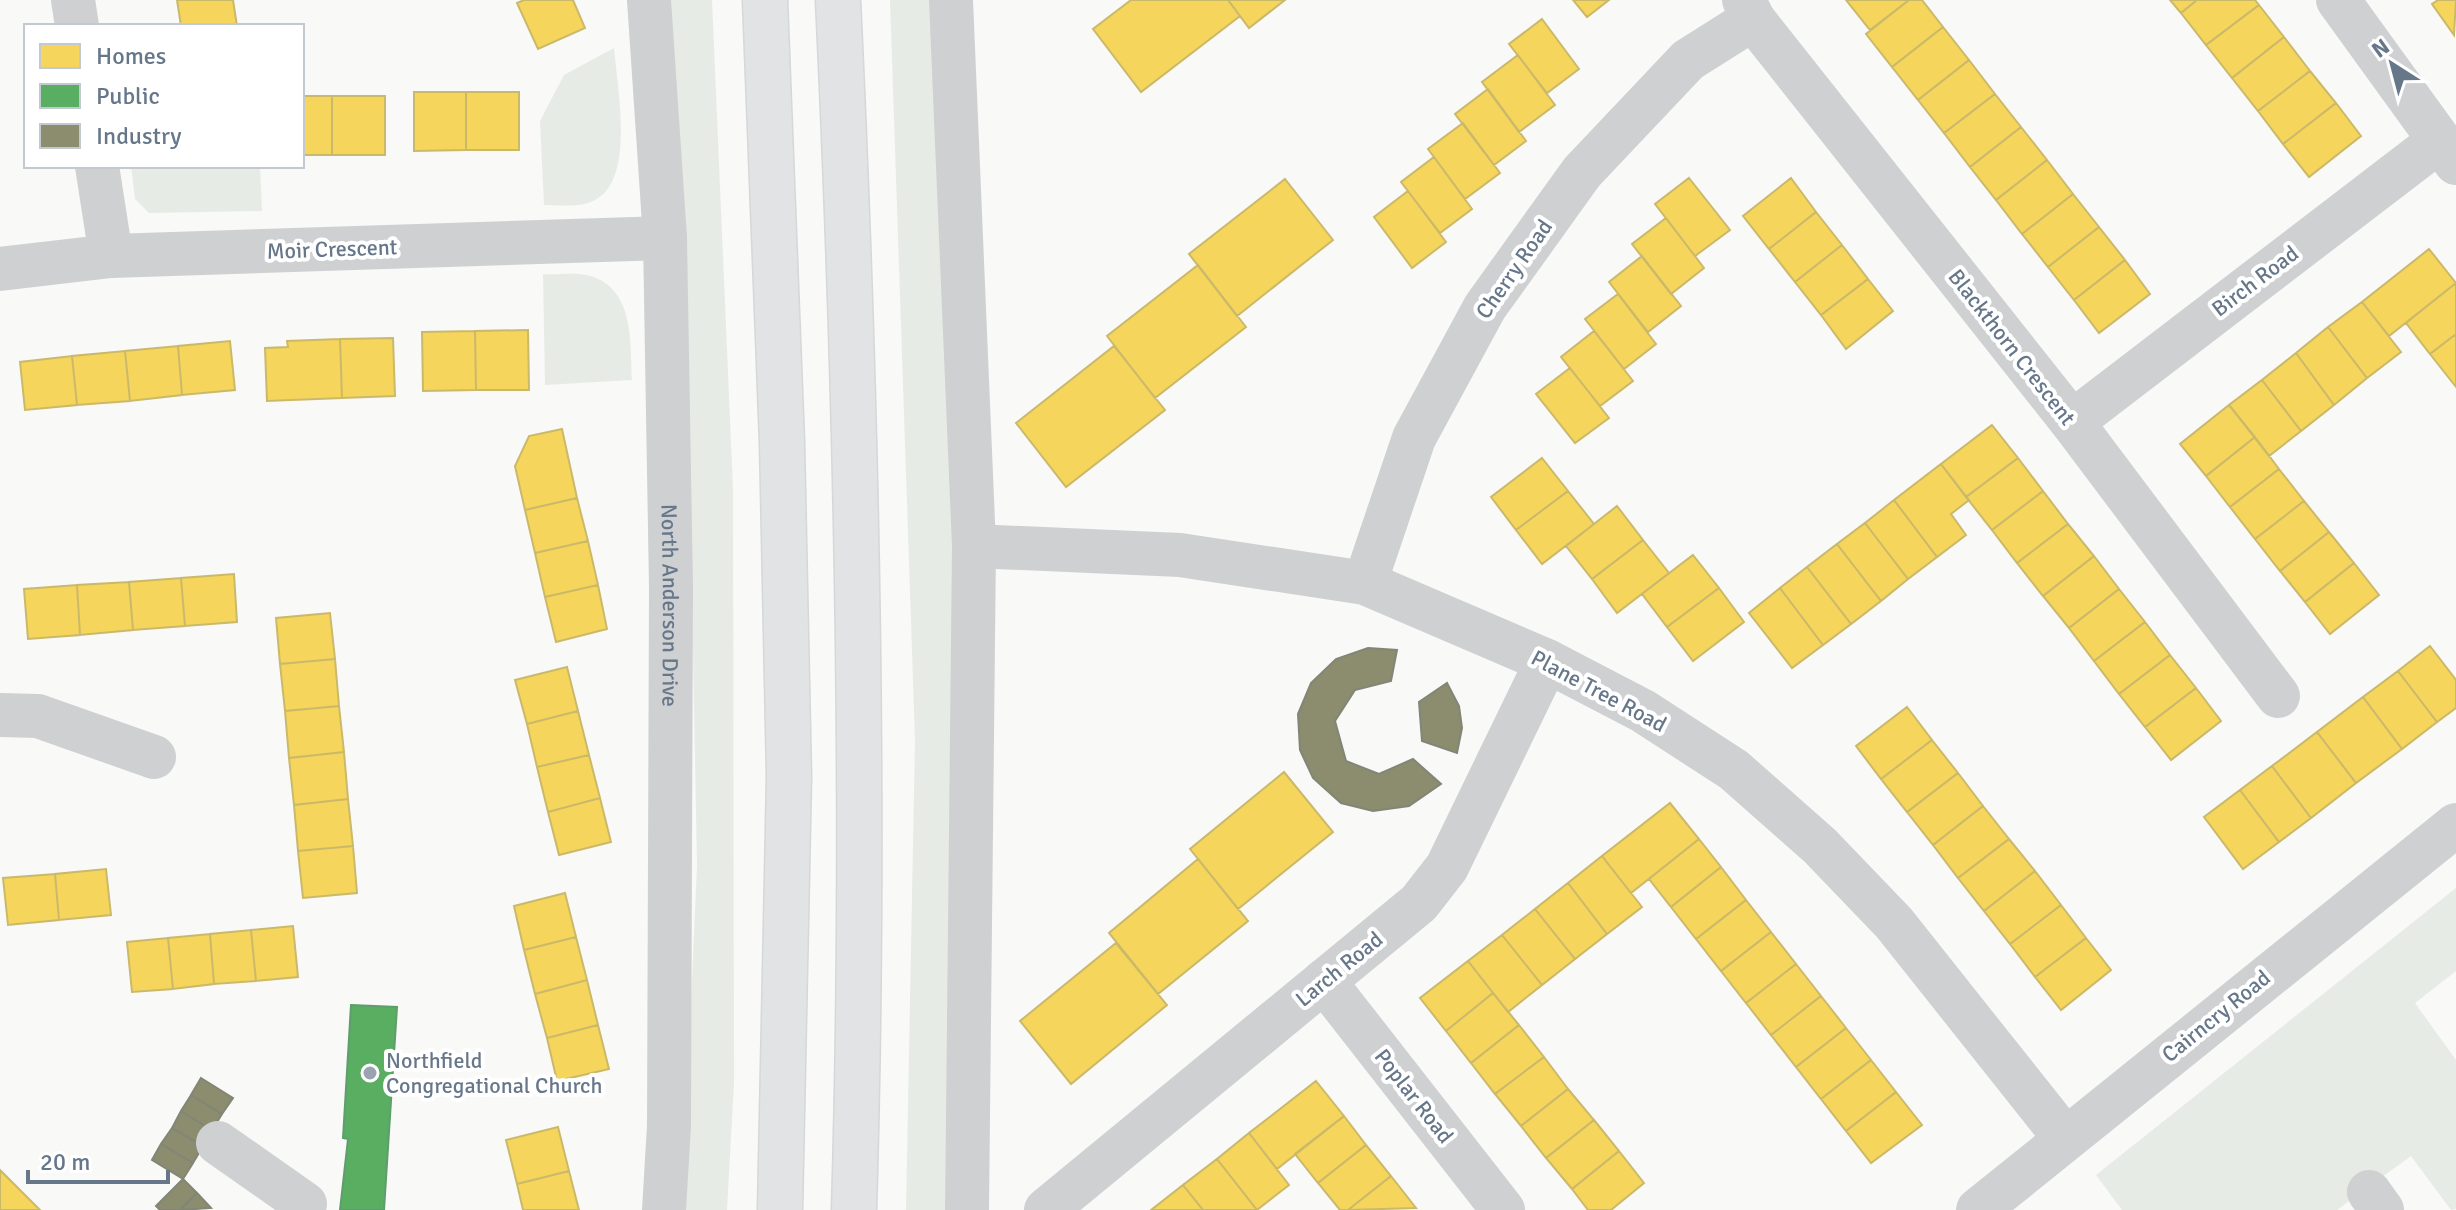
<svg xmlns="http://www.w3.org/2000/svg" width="2456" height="1210" font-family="Signika,sans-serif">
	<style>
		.green { fill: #e7ebe5 }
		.homes { fill: #f6d55c; stroke: #cbb96a; stroke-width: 2 }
		.public { fill: #5aae61; stroke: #5e9e6d; stroke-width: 2 }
		.industry { fill: #8c8c6e; stroke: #818676; stroke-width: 2 }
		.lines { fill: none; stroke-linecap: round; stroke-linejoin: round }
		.major-casing { stroke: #d6d7d8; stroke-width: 47 }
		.minor { stroke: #cfd0d2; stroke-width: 44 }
		.major { stroke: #e2e3e4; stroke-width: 44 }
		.poi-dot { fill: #9aa4b0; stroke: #fff; stroke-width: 3 }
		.labels { text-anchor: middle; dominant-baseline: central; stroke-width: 8; stroke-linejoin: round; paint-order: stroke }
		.street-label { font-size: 22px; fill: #67778a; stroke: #fff }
		.poi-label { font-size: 22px; fill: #67778a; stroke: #fff; text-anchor: start }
	</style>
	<rect width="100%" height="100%" fill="#f9f9f8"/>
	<path class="green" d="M669 0H712L733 489 734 1083 727 1210H682L697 865 685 239Z
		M890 0H935L958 645 948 1210H906L915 740Z
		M614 48C617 87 638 189 588 203 575 207 557 205 544 205L540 121 564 75Z
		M131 166H260L262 211 149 213 135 199Z
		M543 274C556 275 573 272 587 275 635 287 630 341 632 380L545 385Z
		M2456 888V971L2415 1003 2456 1060V1209L2451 1210 2411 1156 2337 1210H2122L2096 1175Z"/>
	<path class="homes" d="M177 0H233L237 26H181Z
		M524 0H573L585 28 538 49 517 3Z
		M1131 0H1228L1240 16 1141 92 1093 29Z
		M1228 0H1285L1249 28Z
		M1573 0H1609L1587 17Z
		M1846 0H1909L1870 30Z
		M1909 0H1922L1943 27 1892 67 1866 34Z
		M2170 0H2197L2181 13Z
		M2197 0H2255L2259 5 2206 45 2181 13Z
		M2438 0H2456L2454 35 2432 4Z
		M2259 5 2284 37 2232 78 2206 45Z
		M1542 19 1579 69 1547 93 1509 44Z
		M1943 27 1969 60 1918 100 1892 67Z
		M2284 37 2310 71 2258 111 2232 78Z
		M1518 55 1555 105 1519 132 1482 82Z
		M1969 60 1995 94 1944 133 1918 100Z
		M2310 71 2336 103 2283 144 2258 111Z
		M1488 89 1526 141 1494 165 1455 114Z
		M414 92H466V150L414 151Z
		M466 92H519V150H466Z
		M1995 94 2021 127 1970 167 1944 133Z
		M302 96H332V155H302Z
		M332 96H385V155H332Z
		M2336 103 2361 136 2309 177 2283 144Z
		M1463 123 1500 173 1465 199 1428 149Z
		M2021 127 2047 160 1996 200 1970 167Z
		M1434 157 1472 209 1440 233 1401 182Z
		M2047 160 2073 194 2022 234 1996 200Z
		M1689 178 1730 230 1695 256 1655 204Z
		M1791 178 1816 212 1769 249 1743 216Z
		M1285 179 1333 240 1237 316 1189 254Z
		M1408 191 1446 242 1412 268 1374 217Z
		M2073 194 2099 227 2048 267 2022 234Z
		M1816 212 1842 245 1795 282 1769 249Z
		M1666 218 1704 268 1671 294 1632 244Z
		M2099 227 2125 260 2074 300 2048 267Z
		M1842 245 1868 279 1821 315 1795 282Z
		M2429 249 2456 283 2389 336 2362 302Z
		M1642 256 1681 306 1648 332 1609 282Z
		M2125 260 2150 294 2099 333 2074 300Z
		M1198 265 1246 327 1155 398 1107 336Z
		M1868 279 1893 311 1846 349 1821 315Z
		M2456 283V334L2430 354 2406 323Z
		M1618 294 1656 344 1624 369 1585 319Z
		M2362 302 2401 352 2367 378 2328 327Z
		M2328 327 2367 378 2334 405 2296 353Z
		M528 330 529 390H476L475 331Z
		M475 331 476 390 423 391 422 332Z
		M1594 331 1633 381 1600 406 1561 357Z
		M2456 334V387L2430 354Z
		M393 338 395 396 342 398 340 339Z
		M340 339 342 398 267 401 265 348 288 347 287 341Z
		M230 341 235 390 182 395 178 346Z
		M178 346 182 395 130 401 125 351Z
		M1114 346 1165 410 1066 487 1016 423Z
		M125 351 130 401 77 405 72 356Z
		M2296 353 2334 405 2301 431 2262 380Z
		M72 356 77 405 25 410 20 362Z
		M1570 368 1609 418 1575 443 1536 394Z
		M2262 380 2301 431 2269 456 2229 405Z
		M2229 405 2255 437 2206 476 2180 444Z
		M1992 425 2018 458 1966 497 1941 464Z
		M562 429 577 498 525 510 515 466 529 436Z
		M2255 437 2279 469 2230 507 2206 476Z
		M1542 458 1568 491 1516 530 1491 497Z
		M2018 458 2043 491 1992 530 1966 497Z
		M1941 464 1969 500 1951 514 1966 535 1937 557 1894 500Z
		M2279 469 2304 501 2255 539 2230 507Z
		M1568 491 1594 524 1542 564 1516 530Z
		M2043 491 2068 524 2017 563 1992 530Z
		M577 498 588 541 535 553 525 510Z
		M1894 500 1937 557 1908 579 1865 523Z
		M2304 501 2329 532 2280 571 2255 539Z
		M1617 506 1643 540 1592 579 1566 546Z
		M1865 523 1908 579 1881 601 1837 544Z
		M2068 524 2094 556 2043 596 2017 563Z
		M2329 532 2354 563 2305 602 2280 571Z
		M1643 540 1669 573 1617 613 1592 579Z
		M588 541 598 585 545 597 535 553Z
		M1837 544 1881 601 1851 624 1807 567Z
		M1693 555 1719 588 1667 627 1642 594Z
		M2094 556 2119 589 2069 628 2043 596Z
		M2354 563 2379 595 2330 634 2305 602Z
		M1807 567 1851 624 1823 645 1780 588Z
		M234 574 237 622 185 626 181 578Z
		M181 578 185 626 133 630 129 582Z
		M129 582 133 630 80 635 77 585Z
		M77 585 80 635 28 639 24 589Z
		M598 585 607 629 556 642 545 597Z
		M1719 588 1744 622 1693 661 1667 627Z
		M1780 588 1823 645 1792 668 1749 613Z
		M2119 589 2145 622 2094 661 2069 628Z
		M330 613 335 659 280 664 276 618Z
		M2145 622 2170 655 2119 694 2094 661Z
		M2430 646 2456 680V708L2437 722 2398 671Z
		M2170 655 2196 688 2145 727 2119 694Z
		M335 659 339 706 285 711 280 664Z
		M567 667 578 711 527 724 515 680Z
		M2398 671 2437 722 2402 749 2363 697Z
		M2196 688 2221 721 2171 760 2145 727Z
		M2363 697 2402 749 2356 783 2317 732Z
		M339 706 344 752 289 758 285 711Z
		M1907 707 1932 740 1881 779 1856 746Z
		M578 711 589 755 537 767 527 724Z
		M2317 732 2356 783 2311 818 2272 766Z
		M1932 740 1958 773 1907 812 1881 779Z
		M344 752 348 799 294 805 289 758Z
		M589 755 600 798 548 812 537 767Z
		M2272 766 2311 818 2279 842 2240 790Z
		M1284 772 1333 832 1238 909 1190 849Z
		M1958 773 1983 806 1933 845 1907 812Z
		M2240 790 2279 842 2243 869 2204 817Z
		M600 798 611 842 559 855 548 812Z
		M348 799 353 846 298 851 294 805Z
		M1670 803 1699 839 1631 893 1602 856Z
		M1983 806 2009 839 1958 878 1933 845Z
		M1699 839 1721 867 1671 907 1649 879Z
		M2009 839 2035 871 1984 911 1958 878Z
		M353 846 357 893 303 898 298 851Z
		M1602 856 1642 907 1607 934 1568 883Z
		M1198 859 1248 921 1158 994 1109 933Z
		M1721 867 1746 900 1696 939 1671 907Z
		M106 869 111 915 59 920 55 874Z
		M2035 871 2061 905 2010 944 1984 911Z
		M55 874 59 920 8 925 3 878Z
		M1568 883 1607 934 1575 959 1535 909Z
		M565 893 576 937 524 950 514 906Z
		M1746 900 1771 932 1721 971 1696 939Z
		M2061 905 2086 938 2035 977 2010 944Z
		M1535 909 1575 959 1542 985 1502 935Z
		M293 926 298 977 256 981 251 930Z
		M251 930 256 981 214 984 210 934Z
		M1771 932 1796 964 1746 1003 1721 971Z
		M210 934 214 984 173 989 168 938Z
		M1502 935 1542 985 1508 1012 1468 961Z
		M576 937 587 980 535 994 524 950Z
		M168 938 173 989 132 992 127 942Z
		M2086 938 2111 970 2061 1010 2035 977Z
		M1116 943 1167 1005 1071 1084 1020 1021Z
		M1468 961 1493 993 1446 1031 1420 998Z
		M1796 964 1821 996 1771 1035 1746 1003Z
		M587 980 598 1025 547 1038 535 994Z
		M1493 993 1519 1025 1471 1063 1446 1031Z
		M1821 996 1846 1028 1796 1067 1771 1035Z
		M598 1025 609 1069 557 1081 547 1038Z
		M1519 1025 1544 1057 1495 1094 1471 1063Z
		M1846 1028 1871 1060 1821 1099 1796 1067Z
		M1544 1057 1568 1089 1521 1126 1495 1094Z
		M1871 1060 1896 1092 1846 1131 1821 1099Z
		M1316 1081 1344 1116 1277 1169 1249 1133Z
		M1568 1089 1594 1120 1546 1158 1521 1126Z
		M1896 1092 1922 1125 1871 1163 1846 1131Z
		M1344 1116 1366 1145 1318 1183 1295 1154Z
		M1594 1120 1619 1151 1572 1189 1546 1158Z
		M558 1127 569 1171 517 1184 506 1140Z
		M1249 1133 1289 1185 1257 1210 1217 1159Z
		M1366 1145 1391 1176 1348 1210H1340L1318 1183Z
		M1619 1151 1644 1183 1611 1210H1588L1572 1189Z
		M1217 1159 1257 1210H1203L1183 1185Z
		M0 1170 40 1210H0Z
		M569 1171 579 1210H523L517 1184Z
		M1391 1176 1416 1208 1348 1210Z
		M1183 1185 1203 1210H1151Z"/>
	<path class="public" d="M351 1005 397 1007 384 1210H340L348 1139 343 1138Z"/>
	<path class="industry" d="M1368 648 1397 650 1391 681 1355 690 1335 721 1346 761 1379 774 1413 759 1441 784 1409 806 1373 811 1341 803 1313 778 1300 750 1298 714 1311 683 1336 659Z
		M1447 683 1459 706 1462 728 1457 753 1422 741 1419 702Z
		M201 1078 233 1098 222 1114 191 1095Z
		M191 1095 222 1114 212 1130 181 1111Z
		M181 1111 212 1130 203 1146 172 1128Z
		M172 1128 203 1146 193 1163 161 1144Z
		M161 1144 193 1163 183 1179 152 1160Z
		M183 1179 197 1193 180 1210H160L156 1206Z
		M197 1193 211 1208 180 1210Z"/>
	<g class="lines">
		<g class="major-casing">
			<path id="major" d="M765 0 782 442 789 777 780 1210
				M838 0C857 403 866 806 854 1210"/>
		</g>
		<g class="minor">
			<path d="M73 0 77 26"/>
			<path id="s1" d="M649 0 665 238 671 588 669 1126 664 1210"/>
			<path d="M951 0 974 546 967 1210"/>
			<path d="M1744 0 1753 19 2072 422 2278 696"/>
			<path d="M2338 0 2456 163"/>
			<path d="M97 166 111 256"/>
			<path d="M0 269 111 256 665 238"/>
			<path d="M2072 422 2439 141"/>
			<path d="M974 546 1180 555 1365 583 1547 661 1643 711 1734 770 1820 846 1894 923 2064 1137"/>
			<path d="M1365 583 1414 438 1485 307 1582 172 1688 60 1753 19"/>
			<path d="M0 715 38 716 154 757"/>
			<path d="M1324 981 1503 1210"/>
			<path d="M218 1143 305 1204 304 1210"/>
			<path d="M2369 1192 2382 1210"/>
			<path d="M1046 1210 1419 903 1447 867 1547 661"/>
			<path d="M1978 1210 2456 825"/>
		</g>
		<use href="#major" class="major"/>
	</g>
	<circle class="poi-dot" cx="370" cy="1073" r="8"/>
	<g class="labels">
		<g class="street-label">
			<text transform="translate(332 249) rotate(-2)">Moir Crescent</text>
			<text transform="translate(1514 269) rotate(-55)">Cherry Road</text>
			<text transform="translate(2255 281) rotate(-37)">Birch Road</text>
			<text transform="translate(2012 347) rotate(52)">Blackthorn Crescent</text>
			<text stroke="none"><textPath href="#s1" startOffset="606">North Anderson Drive</textPath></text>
			<text transform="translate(1599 691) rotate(28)">Plane Tree Road</text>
			<text transform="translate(1339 969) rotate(-39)">Larch Road</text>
			<text transform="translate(2216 1016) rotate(-39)">Cairncry Road</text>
			<text transform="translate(1414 1096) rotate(52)">Poplar Road</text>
		</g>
		<g class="poi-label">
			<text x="386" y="1060">Northfield<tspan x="386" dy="25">Congregational Church</tspan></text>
		</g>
	</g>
	<rect x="24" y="24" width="280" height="144" fill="#ffffff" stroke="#c2c9d0" stroke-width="2"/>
	<rect x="40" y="44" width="40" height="24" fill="#f6d55c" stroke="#c2c9d0" stroke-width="2"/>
	<text x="96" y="64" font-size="24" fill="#67778a">Homes</text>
	<rect x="40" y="84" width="40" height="24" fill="#5aae61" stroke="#c2c9d0" stroke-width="2"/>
	<text x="96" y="104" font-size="24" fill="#67778a">Public</text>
	<rect x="40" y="124" width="40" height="24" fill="#8c8c6e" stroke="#c2c9d0" stroke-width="2"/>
	<text x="96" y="144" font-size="24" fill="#67778a">Industry</text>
	<g transform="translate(2392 64) rotate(324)" stroke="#ffffff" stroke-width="6" paint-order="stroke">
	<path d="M0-6L14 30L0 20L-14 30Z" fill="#67778a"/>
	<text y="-12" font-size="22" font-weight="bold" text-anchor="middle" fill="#67778a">N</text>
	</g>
	<path d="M28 1170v12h140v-12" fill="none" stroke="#67778a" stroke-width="4"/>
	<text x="40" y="1170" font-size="24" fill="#67778a" stroke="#ffffff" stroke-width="6" paint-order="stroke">20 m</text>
</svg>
